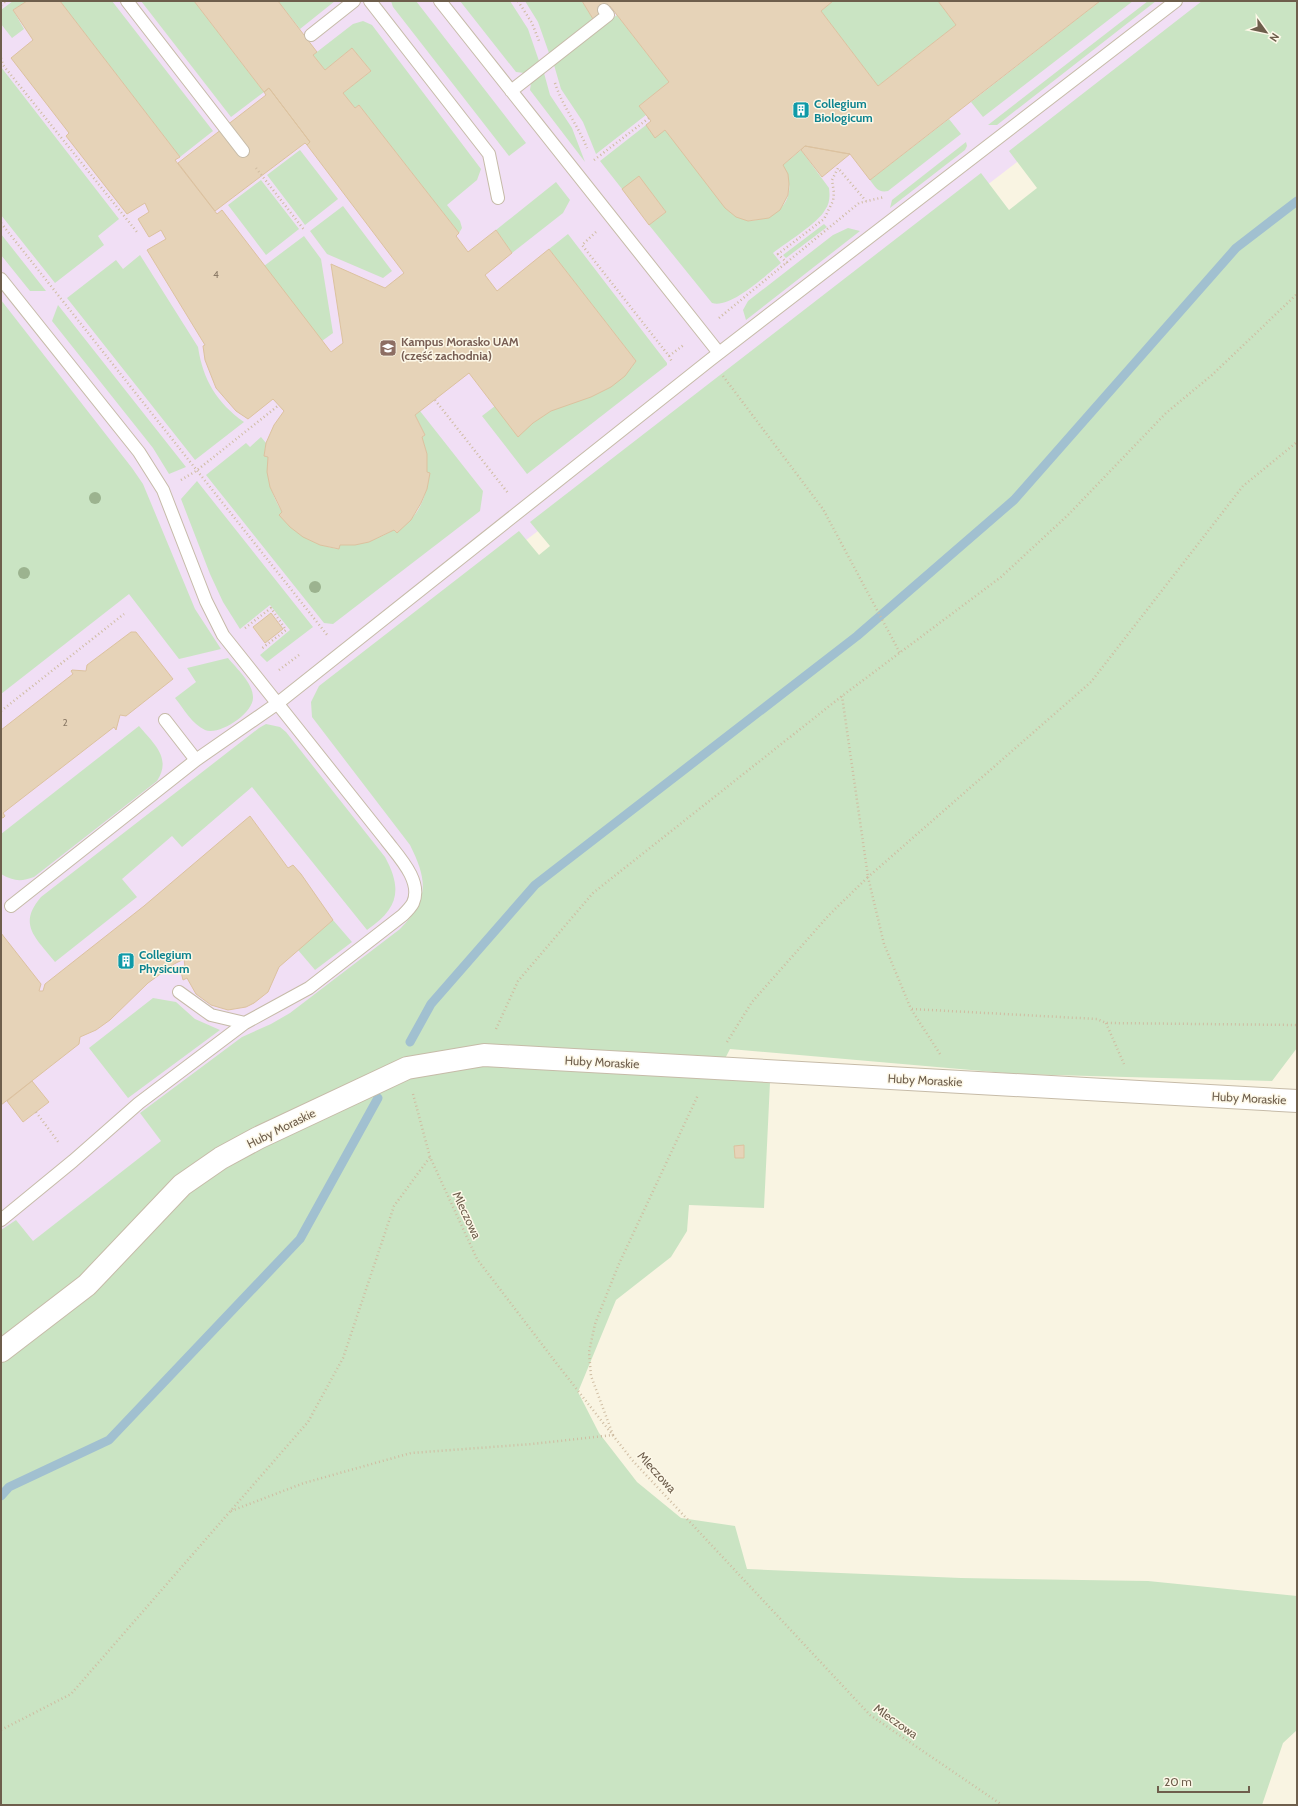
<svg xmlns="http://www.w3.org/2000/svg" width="1298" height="1806" font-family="Cabin,sans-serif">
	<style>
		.education { fill: #f1dff5 }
		.green { fill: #cae4c3 }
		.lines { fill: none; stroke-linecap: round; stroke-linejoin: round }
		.stream { stroke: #a1c0d0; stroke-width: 9 }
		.building { fill: #e6d3b8; stroke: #dcc29f }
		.lane-casing { stroke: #c6bba8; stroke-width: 14 }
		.street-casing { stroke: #c6bba8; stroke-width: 24 }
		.path { stroke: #cfbca1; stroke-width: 2.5; stroke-dasharray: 1 3; stroke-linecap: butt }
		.lane { stroke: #fff; stroke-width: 12 }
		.street { stroke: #fff; stroke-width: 22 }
		.tree { fill: #9cb38f }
		.labels { text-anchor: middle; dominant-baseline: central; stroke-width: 3; stroke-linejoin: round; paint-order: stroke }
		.number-label { font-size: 10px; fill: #8c7b67 }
		.culture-label { font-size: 12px; font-weight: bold; fill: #0d838f; stroke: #fdf8e8; text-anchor: start }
		.education-label { font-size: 12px; font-weight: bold; fill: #785e54; stroke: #fdf8e8; text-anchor: start }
		.street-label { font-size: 12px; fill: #6e5e4c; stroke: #fdf8e8 }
	</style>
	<rect width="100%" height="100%" fill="#f9f4e2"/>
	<path class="education" d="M1 1H1226L325 695 463 883 1 1318Z"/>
	<path class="green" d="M13 1H27L13 10 24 29 12 38 1 24V10Z
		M60 1H112L213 131 180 157Z
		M141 1H194L264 92 231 117Z
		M278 1H335L300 29Z
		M391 1H416L526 143 509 156 393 7Z
		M460 1H510L528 29 539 61 524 73 516 72Z
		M525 1H582L593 19 549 53 538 22Z
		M833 1H938L956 25 878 86 821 11Z
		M1100 1H1133L983 117 971 102Z
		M1148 1H1156L997 125H988Z
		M1202 1H1297V1048L1272 1081 1017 1074 730 1049 715 1078 770 1082 764 1208 689 1205 687 1231 671 1257 616 1300 578 1392 599 1433 637 1482 681 1518 735 1526 747 1569 961 1578 1148 1581 1297 1596V1730L1283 1743 1262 1805H1V1230L16 1220 33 1241 161 1141 140 1113 242 1037 271 1024 290 1013 400 929C429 900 428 881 410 845L312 717 311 702 319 686 519 531 539 555 550 546 530 522 981 173 1009 210 1037 188 1009 151Z
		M617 15 669 82 639 106 646 115 596 154 583 122 561 89 554 65Z
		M363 21 372 25 481 169 477 180 447 205 460 221 462 228 459 233 359 105 355 108 343 93 371 71 352 48 325 70 313 55 353 24Z
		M1 67 119 219 98 236 104 245 55 283 1 215Z
		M544 73 550 95 572 128 585 162 530 90 531 83Z
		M949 119 961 134 888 191C878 193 875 187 870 180Z
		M646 125 655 137 665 130 748 221C781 219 800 196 783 165L801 150 829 188C830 196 830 203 825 210 818 223 787 242 773 253L781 263C766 275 731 309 712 303L649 225 666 212 639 177 622 189 600 161Z
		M966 142 967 146 965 150 890 208 892 200Z
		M300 150 338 199 305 225 267 175Z
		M261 180 299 229 266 255 228 205Z
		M556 182 570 200 563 213 512 253 496 230Z
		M343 206 392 271 383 278 327 254 310 231Z
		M824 224 827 227 786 258 783 255Z
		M848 228 860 231 746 320 743 310 748 301 833 235Z
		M1 234 46 291H30L1 255Z
		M568 234 667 363V365L527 474 482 416 495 406 533 423C539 419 545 413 552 410 585 395 614 395 636 361L549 249Z
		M304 236 321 259 333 333 322 341 264 266Z
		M140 255 198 347C203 380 217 403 244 422L195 460 67 298 116 260 123 269Z
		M1 300 132 468 143 484 195 609 221 649 179 659 129 594 1 694Z
		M58 305 186 467 169 474 153 448 52 321Z
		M420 411 483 491 480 511 333 624 324 623 206 475 246 443 250 447 261 437 266 443 264 456 268 457C267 478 271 494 282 512L279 515C296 533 313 545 339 549L340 545C363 545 379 539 398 527 402 525 408 522 411 519 423 507 427 489 430 473L427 472V454L422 437 425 435 415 415Z
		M197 481 313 627 267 662 260 655 290 630 270 605 240 629 223 602 210 574 181 499Z
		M228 658C236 668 253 683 253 697 254 713 219 736 205 730 192 724 184 709 175 698L196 682 187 668Z
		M266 724 280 727 286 732 385 857C403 890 398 909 367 930L252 787 182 847 172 836 122 879 137 897 55 962C36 938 17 925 41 897L259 728Z
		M139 726C154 744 172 758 157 781L34 877C21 882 13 881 1 874V834Z
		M333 920 352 942 315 970 298 950Z
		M153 998 176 1002 195 1019 220 1030 128 1098 89 1048Z"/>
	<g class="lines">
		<path class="stream" d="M410 1042 431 1004 535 885 857 636 1014 500 1236 248 1297 201
			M1 1496 9 1487 109 1440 300 1239 378 1098"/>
	</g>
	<path class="building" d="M27 1H60L180 157 175 160 217 214 222 210 331 352 343 343 331 264 385 288 404 273 307 145 310 142 269 88 264 92 194 1H278L317 52 313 55 325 70 352 48 371 71 343 93 355 108 359 105 459 233 456 236 468 252 496 230 512 253 485 275 497 291 549 249 636 361 625 376 611 387 591 397 551 411 533 423 518 437 469 373 415 415 425 435 422 437 427 454V472L430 473 427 489 421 503 411 520 397 533 394 530 369 542 355 545H340L339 549 320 545 303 537 290 527 279 515 282 512 270 487 267 472 268 457 264 456 266 443 274 425 284 411 273 399 248 419 236 411 216 388 205 360 203 346 205 345 147 250 166 239 161 230 149 237 138 219 149 212 145 203 127 214 66 136 69 133 11 58 33 40 13 10Z
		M582 1H833L821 11 878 86 956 25 938 1H1100L870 180 850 154 805 146 783 165 788 174 789 184 788 195 780 210 769 218 748 221 736 217 725 208 665 130 655 138 646 125 651 121 639 106 669 82 610 6 593 19Z
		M269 88 310 142 307 145 305 143 215 211 178 163 266 95 264 92Z
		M805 146 843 153 850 154 822 177 801 150Z
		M639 176 666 212 649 225 622 189Z
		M271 613 283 629 265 643 253 627Z
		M131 632H136L173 679 126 716 120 715 116 730 114 727 3 813 5 816 3 818 1 817V730L73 674 71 671 72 670 86 671 87 665Z
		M250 816 288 868 293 865 301 874 333 920 279 967 268 992 254 1003 246 1007 228 1010 211 1005 196 994 187 978 183 980 180 968 185 967 184 959 174 964 148 983 110 1020 96 1030 80 1037 79 1044 1 1105V933L41 984 39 991H43L45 984 144 906Z
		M32 1081 49 1102 23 1122 7 1101Z
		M744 1145V1158H735L734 1146Z"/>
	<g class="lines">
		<g class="lane-casing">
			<path id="lane" d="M127 1 243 151
				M370 1 489 154 498 198
				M440 1 719 353
				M311 35 354 1
				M511 91 608 15 604 10
				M1 279 139 452 163 490 206 601 223 635 386 840C398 856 423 881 413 903 411 907 406 912 403 915L309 988 245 1023 139 1103 73 1161 1 1220
				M165 720 196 760
				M11 906 196 760 278 703 710 360 1176 1
				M179 992 211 1015 245 1023"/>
		</g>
		<g class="street-casing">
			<path id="street" d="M1 1351 87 1285 182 1185 221 1158 258 1138 407 1068 484 1055 1297 1101"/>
		</g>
		<path class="path" d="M518 1 532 23 539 41
			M1 5 6 1
			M1 58 3 65 137 232
			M555 83C563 108 578 125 587 148
			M594 160 649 118
			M256 168 305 231
			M1 223 328 636
			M596 232 582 245 669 356 672 362
			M787 263 778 254 824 219 833 201 834 193 832 180 838 168 866 201
			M719 318 859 203 884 197
			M669 356 685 344
			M723 376 823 509 900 653
			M435 400 508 493
			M181 480 196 471 279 405
			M245 628 271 608 286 630 261 649
			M279 670 299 655
			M1 711 124 614
			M912 1009 1097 1019 1106 1023 1297 1025
			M1106 1023 1124 1064
			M496 1029 518 981 593 893 842 696 1001 577 1068 515 1166 413 1212 375 1297 294
			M727 1042 752 1002 829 915 868 877 842 696
			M940 1054 911 1009 884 944 868 877 1091 682 1243 486 1297 442
			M413 1094 430 1157 477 1259 557 1364 633 1461 870 1715 1002 1805
			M36 1112 59 1143
			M231 1511 304 1483 411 1453 532 1444 613 1435 591 1376 589 1352 595 1324 618 1266 698 1095
			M1 1730 71 1694 308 1422 343 1358 394 1206 430 1157"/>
		<use href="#lane" class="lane"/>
		<use href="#street" class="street"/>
	</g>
	<g class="tree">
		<circle cx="95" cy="498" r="6"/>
		<circle cx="24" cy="573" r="6"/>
		<circle cx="315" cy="587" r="6"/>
	</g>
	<defs>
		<g id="building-square" transform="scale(0.9)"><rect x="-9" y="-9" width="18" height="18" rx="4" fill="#0f9aa8" stroke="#fdf8e8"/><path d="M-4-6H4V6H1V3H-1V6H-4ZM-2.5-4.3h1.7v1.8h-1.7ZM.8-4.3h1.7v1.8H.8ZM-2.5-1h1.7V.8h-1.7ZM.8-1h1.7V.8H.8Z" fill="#fff"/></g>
		<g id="university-square" transform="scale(0.9)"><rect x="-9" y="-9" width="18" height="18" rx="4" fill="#8d6e63" stroke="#fdf8e8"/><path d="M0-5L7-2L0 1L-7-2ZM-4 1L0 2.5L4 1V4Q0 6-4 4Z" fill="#fff"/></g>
	</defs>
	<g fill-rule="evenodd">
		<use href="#building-square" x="801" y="110"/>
		<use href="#university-square" x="388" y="348"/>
		<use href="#building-square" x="126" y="961"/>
	</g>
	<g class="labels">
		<g class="number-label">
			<text x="216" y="274">4</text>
			<text x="65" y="722">2</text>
		</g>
		<g class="culture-label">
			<text x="814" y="103">Collegium<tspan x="814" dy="14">Biologicum</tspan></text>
			<text x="139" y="954">Collegium<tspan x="139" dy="14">Physicum</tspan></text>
		</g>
		<g class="education-label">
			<text x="401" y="341">Kampus Morasko UAM<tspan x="401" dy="14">(część zachodnia)</tspan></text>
		</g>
		<g class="street-label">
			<text transform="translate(602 1062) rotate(3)">Huby Moraskie</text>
			<text transform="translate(925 1080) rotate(3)">Huby Moraskie</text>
			<text transform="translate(1249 1098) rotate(3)">Huby Moraskie</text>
			<text transform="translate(281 1128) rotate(-26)">Huby Moraskie</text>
			<text transform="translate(467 1215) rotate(65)">Mleczowa</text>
			<text transform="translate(657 1472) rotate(48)">Mleczowa</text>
			<text transform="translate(896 1721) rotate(35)">Mleczowa</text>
		</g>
	</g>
	<rect width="1298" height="1806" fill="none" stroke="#6e5e4c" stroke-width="4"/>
	<g transform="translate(1266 32) rotate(123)" stroke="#fdf8e8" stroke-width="3" paint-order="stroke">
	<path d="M0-3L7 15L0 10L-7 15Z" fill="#6e5e4c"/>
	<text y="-6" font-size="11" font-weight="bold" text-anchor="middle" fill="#6e5e4c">N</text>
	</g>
	<path d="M1158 1786v6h91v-6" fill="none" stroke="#6e5e4c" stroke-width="2"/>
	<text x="1164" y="1786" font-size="12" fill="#6e5e4c" stroke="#fdf8e8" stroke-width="3" paint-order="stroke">20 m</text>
</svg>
